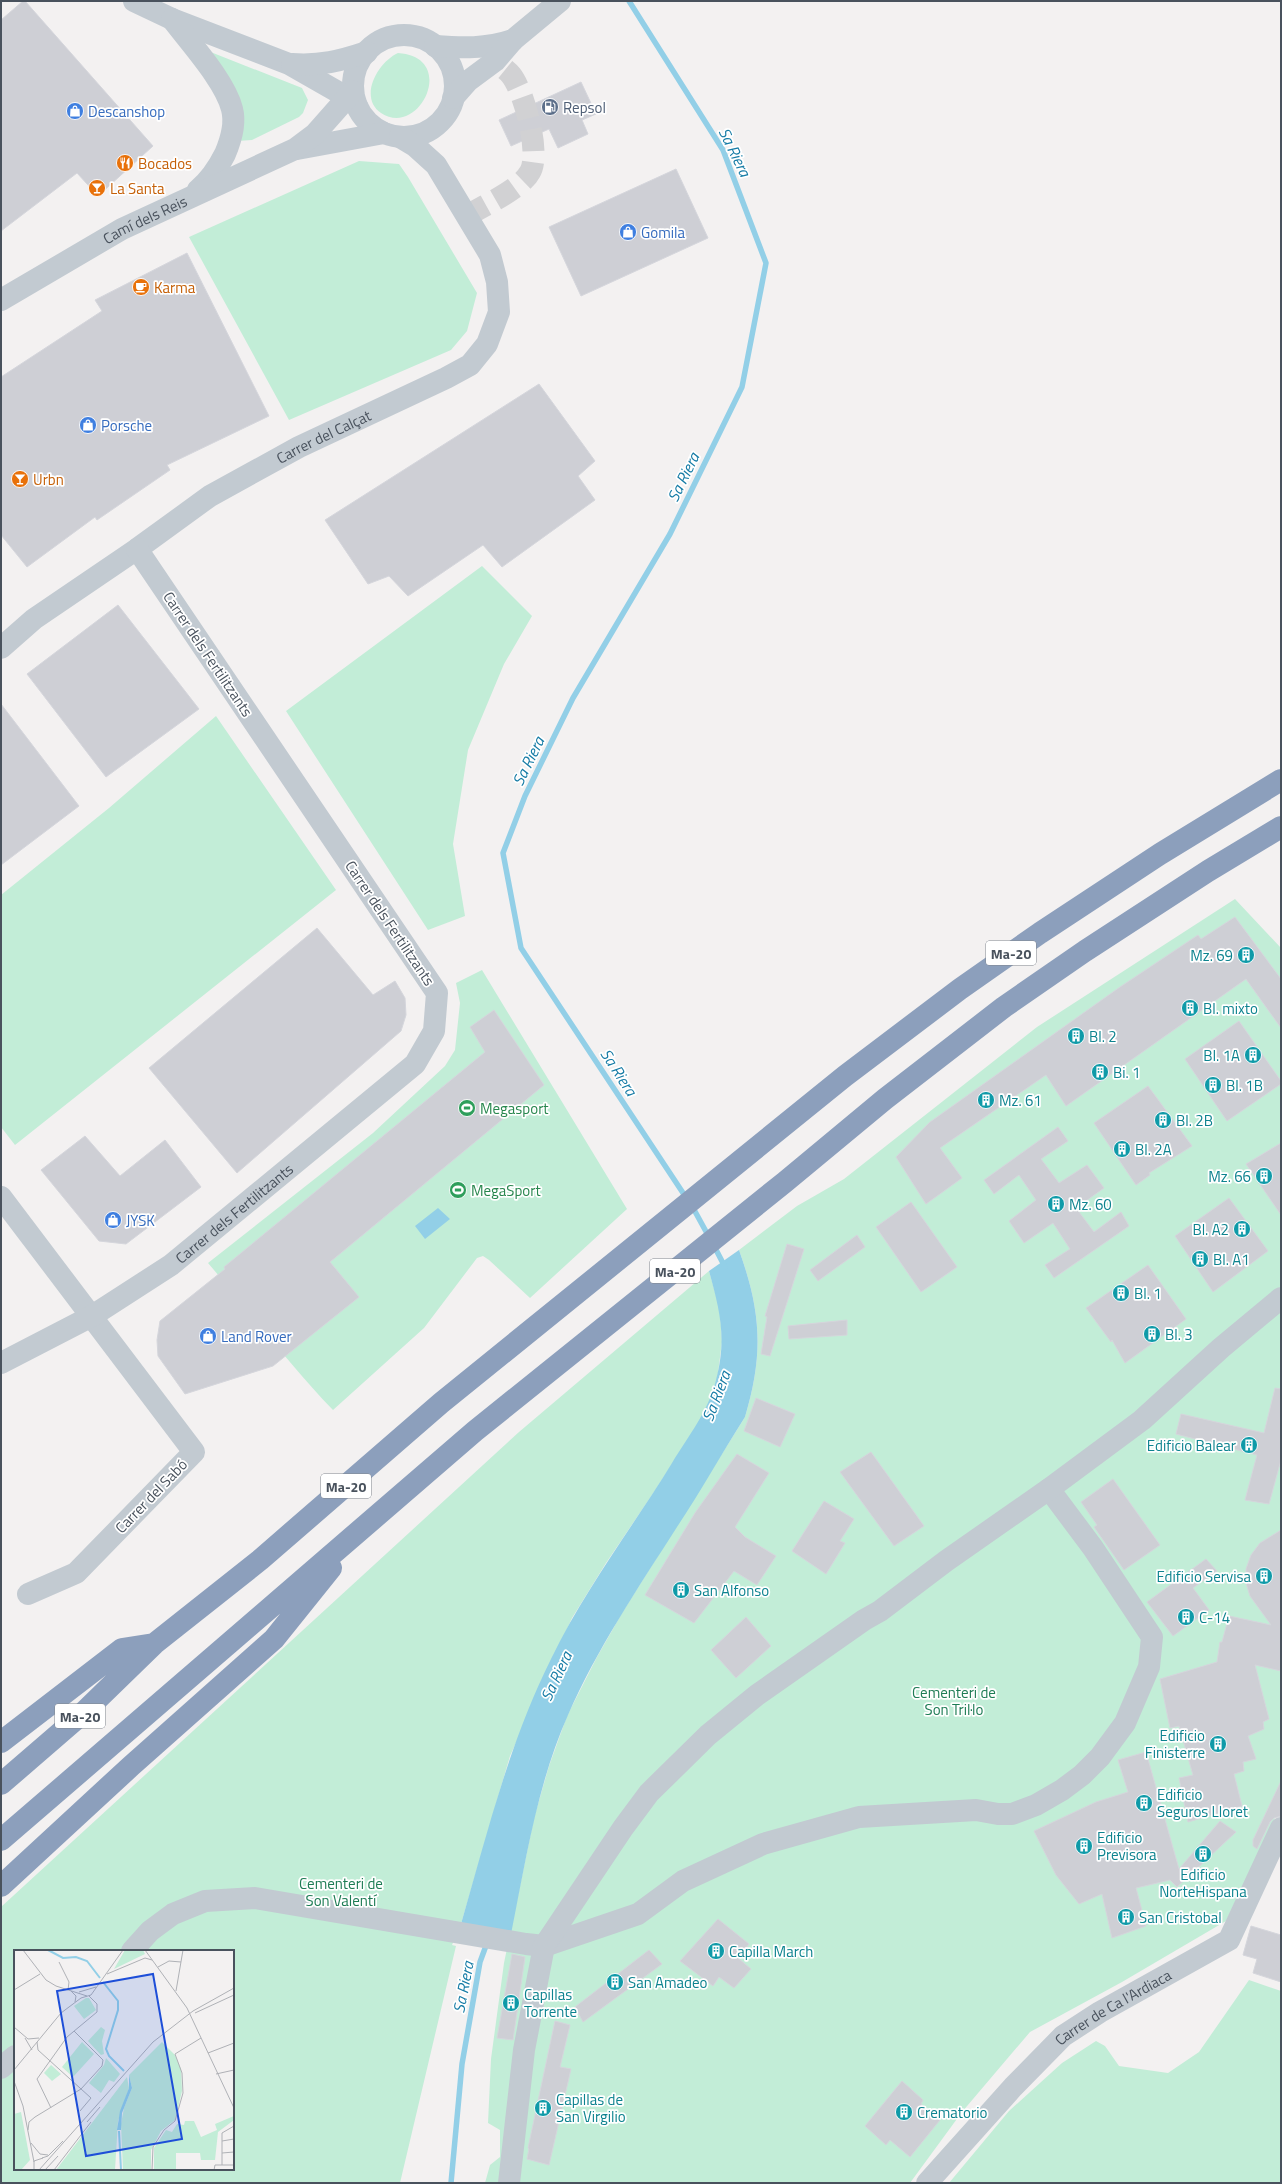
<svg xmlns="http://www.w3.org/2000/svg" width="1282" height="2184" font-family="'Titillium Web',sans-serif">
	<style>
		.green { fill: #c2edd7; fill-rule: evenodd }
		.water { fill: #92cfe7 }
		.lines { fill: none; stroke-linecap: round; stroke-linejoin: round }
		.stream { stroke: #92cfe7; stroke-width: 5.5 }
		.building { fill: #cecfd5; stroke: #d5d6dc }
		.minor-tunnel { stroke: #d1d1d3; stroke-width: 22; stroke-dasharray: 22 11; stroke-linecap: butt }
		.minor { stroke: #c2cad1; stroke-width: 22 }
		.highway { stroke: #8c9fbc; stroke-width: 22 }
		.labels { text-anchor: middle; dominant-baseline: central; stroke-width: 3.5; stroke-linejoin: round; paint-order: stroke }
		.shield { fill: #fff; stroke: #80868e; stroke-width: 1 }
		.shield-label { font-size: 14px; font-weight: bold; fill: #49525d }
		.service-label { font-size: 15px; fill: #4e5e75; stroke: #fff; text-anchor: start }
		.shop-label { font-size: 15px; fill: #366cbe; stroke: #fff; text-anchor: start }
		.food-label { font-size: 15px; fill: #c56008; stroke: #fff; text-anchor: start }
		.street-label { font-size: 15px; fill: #49525d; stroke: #fff }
		.culture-label { font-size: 15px; fill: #0d838f; stroke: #fff; text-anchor: start }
		.leisure-label { font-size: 15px; fill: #27864d; stroke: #fff; text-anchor: start }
		.park-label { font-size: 15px; fill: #1d7c54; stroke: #fff }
		.water-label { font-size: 16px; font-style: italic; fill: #157ba5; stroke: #fff }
		.inset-river { fill: none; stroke: #92cfe7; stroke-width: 2 }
		.inset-road { fill: none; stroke: #afb1b6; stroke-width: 1 }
		.view { fill: #1d4ed8; fill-opacity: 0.15; stroke: #1d4ed8; stroke-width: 2 }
		.inset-edge { fill: none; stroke: #49525d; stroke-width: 2 }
	</style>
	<rect width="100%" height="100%" fill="#f3f1f1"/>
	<path class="green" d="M203 49 302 88 308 100 303 113 299 117 252 140 237 141Z
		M398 53C459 57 419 139 381 113 358 97 378 62 398 53Z
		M359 161 399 164 408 177 477 293 467 331 451 350 289 420 189 237Z
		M482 566 532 616 504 664 468 750 453 844 465 916 428 930 286 711Z
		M216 716 336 890 15 1145 1 1127V895L109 808Z
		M1235 899 1281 948V1805L1226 1921 1122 1982 1030 2032 962 2112 910 2183H485L490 2165 500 2157V2130L488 2123 491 2059 504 1963 534 1818 549 1766 567 1716 597 1657 622 1613 745 1417C764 1354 761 1311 739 1250L797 1206 844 1179 1037 1027Z
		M482 970 627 1209 530 1298 489 1260 483 1256 477 1258 424 1328 333 1410C289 1364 250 1312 208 1263L373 1133 445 1066 455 1050 460 1003 456 983Z
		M709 1271 720 1310 722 1342 717 1380 706 1411 656 1489 606 1563 572 1618 510 1756 461 1924 452 1945 456 1946 400 2183H1V1907L519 1432ZM15 1951H233V2169H15Z
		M1249 1980 1281 1991V2183H949L1009 2111 1062 2063 1096 2041 1105 2046 1119 2066 1168 2073 1199 2052Z"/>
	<path class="water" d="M438 1208 450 1219 425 1239 415 1226Z
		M739 1250C761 1311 764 1354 745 1417 722 1453 701 1491 677 1527 638 1588 597 1649 568 1715 537 1785 526 1860 511 1934L461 1924C487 1834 509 1743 551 1659 585 1589 632 1528 672 1463 689 1435 708 1412 716 1380 727 1338 720 1311 709 1271Z"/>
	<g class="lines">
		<path class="stream" d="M629 1 723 150 766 263 742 387 670 534 573 698 525 796 503 853 521 948 687 1199
			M692 1206 709 1237
			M713 1244 725 1267
			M451 2183 462 2064 480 1962 487 1943"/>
	</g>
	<path class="building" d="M23 1H25L153 146 98 196 77 173 1 231V20Z
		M581 82 596 114 582 120 588 134 558 148 549 129 511 146 499 120Z
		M676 169 708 238 581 296 549 227Z
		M187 253 269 416 167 465 170 470 97 520 95 517 27 567 1 535V377L102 311 95 300Z
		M539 384 595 461 578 476 595 500 502 567 483 545 408 596 389 576 368 584 325 520Z
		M118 605 199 709 106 777 27 674Z
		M1 704 79 806 1 865Z
		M1235 917 1281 979V1028L1246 979 1066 1106 1046 1075 940 1148 962 1178 926 1204 896 1157 930 1122 1120 987 1198 935 1201 939Z
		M317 928 373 995 395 981 405 998 406 1015 401 1031 237 1173 149 1068Z
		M494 1010 544 1085 330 1262 359 1297 273 1366 185 1394 158 1356 157 1340 160 1321 225 1269 224 1267 485 1052 470 1027Z
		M1239 1021 1281 1081V1084L1227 1121 1185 1059Z
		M1148 1086 1192 1146 1149 1173 1150 1175 1136 1185 1094 1123Z
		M1058 1127 1068 1141 1041 1159 1059 1183 1087 1165 1104 1188 1076 1208 1094 1232 1121 1212 1129 1226 1054 1278 1045 1265 1070 1249 1053 1223 1024 1243 1009 1221 1036 1200 1019 1175 994 1194 984 1180Z
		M85 1136 120 1176 165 1140 201 1187 126 1244 99 1241 41 1170Z
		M1281 1143V1215L1246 1164Z
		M1229 1198 1268 1251 1213 1292 1175 1236Z
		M911 1202 957 1267 921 1292 876 1227Z
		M857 1235 865 1247 818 1281 810 1270Z
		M787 1244 804 1249 770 1356 761 1354 767 1317 765 1316Z
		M1148 1265 1186 1319 1125 1363 1112 1340 1111 1342 1086 1308Z
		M847 1320V1335L789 1339 788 1326Z
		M1275 1388 1281 1389V1460L1269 1504 1245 1500 1257 1455 1176 1434 1181 1414 1264 1433Z
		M756 1398 795 1414 780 1447 744 1431Z
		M871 1452 924 1526 894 1546 840 1472Z
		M737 1454 769 1473 735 1527 745 1537 776 1556 757 1585 734 1571 694 1623 645 1595 695 1513Z
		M1113 1479 1160 1545 1124 1570 1094 1527 1097 1525 1081 1502Z
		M824 1501 854 1519 840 1541 845 1543 826 1574 792 1551Z
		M1281 1530V1671L1255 1665 1269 1719 1263 1722 1264 1729 1248 1736 1256 1759 1243 1762 1244 1771 1234 1774 1242 1806 1188 1822 1179 1778 1193 1775 1179 1726 1170 1728 1160 1679 1217 1662 1220 1642H1222L1229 1616 1271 1625 1250 1596 1246 1583V1569L1251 1555 1260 1543Z
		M1206 1559 1217 1571 1193 1588 1209 1610 1173 1636 1147 1602Z
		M746 1617 771 1646 736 1678 711 1650Z
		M1146 1752 1179 1869 1220 1821 1236 1832 1177 1887 1170 1880 1136 1888 1146 1926 1112 1938 1102 1894 1079 1904 1056 1875 1034 1831 1096 1802 1128 1792 1118 1760Z
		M1281 1781V1816L1274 1818 1270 1822 1257 1849 1253 1846V1840Z
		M718 1919 749 1944 738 1958 751 1969 734 1988 719 1977 713 1986 680 1961Z
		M1251 1926 1281 1935V1982L1253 1973 1257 1959 1243 1955Z
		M649 1950 662 1964 583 2022 575 2007Z
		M512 1954 525 1957 513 2040 497 2038Z
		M555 2021 570 2025 560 2067 571 2069 549 2165 527 2159 529 2149 528 2148Z
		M902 2081 923 2100 921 2104 940 2120 910 2157 890 2140 886 2145 865 2126Z"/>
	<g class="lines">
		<path class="minor-tunnel" d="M467 216C484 205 521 189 530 172 541 154 524 91 511 75 507 70 500 66 495 61"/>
		<g class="minor">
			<path d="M134 1 172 19 289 64 338 92 357 106"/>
			<path d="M172 19C190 43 225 81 232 109 236 124 231 140 225 154 218 168 210 180 198 190"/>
			<circle cx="404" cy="86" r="51"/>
			<path d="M435 46C462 48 486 49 513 40"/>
			<path d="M292 64C320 66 340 61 367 52"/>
			<path d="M453 98 468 81 495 61 513 40 560 1"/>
			<path d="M297 149 384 133"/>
			<path id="s1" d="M1 300 122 229 295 149 315 134 353 91"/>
			<path id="s2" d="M1 648 34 619 137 549 210 496 299 447 446 378 470 365 487 344 499 312 497 282 490 255 436 165 415 146 400 137"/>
			<path d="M1 1197 194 1452 76 1573 28 1594"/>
			<path id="s3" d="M1 1363 92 1316 171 1265 415 1064 434 1031 437 993 137 549"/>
			<path d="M132 1951 150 1931 173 1914 205 1901 255 1898 526 1944 544 1946 638 1914 683 1881 763 1844 859 1817 976 1810 998 1814H1012L1036 1805 1062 1790 1082 1775 1100 1757 1125 1723 1149 1667 1152 1637 1093 1548 1049 1489"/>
			<path d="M1 2068 15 2056"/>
			<path d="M509 2183 524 2050 544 1946 623 1828 649 1793 708 1735 757 1695 864 1620 880 1611 946 1561 1049 1489 1142 1420 1221 1348 1281 1298"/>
			<path id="s4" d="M927 2183 1013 2087 1063 2036 1100 2012 1229 1940 1281 1828"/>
		</g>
		<path class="highway" d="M1 1742 122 1649 154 1644
			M1 1784 82 1714 154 1644 260 1560 441 1403 845 1076 960 989 1040 933 1160 854 1281 780
			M1 1840 475 1431 785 1182 885 1099 1004 1007 1085 951 1208 871 1281 827
			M1 1886 131 1766 274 1639 331 1568"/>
	</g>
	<defs>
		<g id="fuel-disc" transform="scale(0.9)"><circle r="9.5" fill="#5c6f8a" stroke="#fff"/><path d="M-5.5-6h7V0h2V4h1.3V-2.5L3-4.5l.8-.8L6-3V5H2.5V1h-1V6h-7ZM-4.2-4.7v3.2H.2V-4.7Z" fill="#fff"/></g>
		<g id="shop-disc" transform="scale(0.9)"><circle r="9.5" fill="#3f7fe0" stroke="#fff"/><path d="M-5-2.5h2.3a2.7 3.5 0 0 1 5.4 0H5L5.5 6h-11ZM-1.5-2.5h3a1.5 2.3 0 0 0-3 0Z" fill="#fff"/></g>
		<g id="restaurant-disc" transform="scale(0.9)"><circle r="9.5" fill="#e8710a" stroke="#fff"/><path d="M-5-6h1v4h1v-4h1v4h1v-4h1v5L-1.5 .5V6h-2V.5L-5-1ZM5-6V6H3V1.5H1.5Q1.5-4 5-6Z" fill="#fff"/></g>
		<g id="bar-disc" transform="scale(0.9)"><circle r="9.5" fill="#e8710a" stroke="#fff"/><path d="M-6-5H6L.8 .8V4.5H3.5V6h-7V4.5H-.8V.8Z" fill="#fff"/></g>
		<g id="cafe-disc" transform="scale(0.9)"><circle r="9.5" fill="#e8710a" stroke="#fff"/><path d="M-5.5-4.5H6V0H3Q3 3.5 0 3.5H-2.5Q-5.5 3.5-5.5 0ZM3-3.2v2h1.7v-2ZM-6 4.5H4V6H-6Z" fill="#fff"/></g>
		<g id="building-disc" transform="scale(0.9)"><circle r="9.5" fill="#0f9aa8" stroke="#fff"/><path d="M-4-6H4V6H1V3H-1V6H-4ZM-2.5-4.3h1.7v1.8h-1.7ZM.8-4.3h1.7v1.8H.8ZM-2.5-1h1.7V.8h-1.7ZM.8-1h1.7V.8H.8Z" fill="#fff"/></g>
		<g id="stadium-disc" transform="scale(0.9)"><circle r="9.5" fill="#2e9e5b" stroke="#fff"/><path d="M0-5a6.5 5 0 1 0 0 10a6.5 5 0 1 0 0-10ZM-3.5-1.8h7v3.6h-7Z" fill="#fff"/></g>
	</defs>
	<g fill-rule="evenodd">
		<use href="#fuel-disc" x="550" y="107"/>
		<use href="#shop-disc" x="75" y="111"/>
		<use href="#restaurant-disc" x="125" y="163"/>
		<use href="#bar-disc" x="97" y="188"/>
		<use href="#shop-disc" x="628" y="232"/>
		<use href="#cafe-disc" x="141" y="287"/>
		<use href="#shop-disc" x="88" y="425"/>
		<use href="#bar-disc" x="20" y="479"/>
		<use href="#building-disc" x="1246" y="955"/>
		<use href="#building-disc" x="1190" y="1008"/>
		<use href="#building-disc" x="1076" y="1036"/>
		<use href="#building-disc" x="1253" y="1055"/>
		<use href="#building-disc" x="1100" y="1072"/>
		<use href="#building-disc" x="1213" y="1085"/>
		<use href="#building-disc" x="986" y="1100"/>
		<use href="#stadium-disc" x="467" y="1108"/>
		<use href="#building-disc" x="1163" y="1120"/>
		<use href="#building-disc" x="1122" y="1149"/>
		<use href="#building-disc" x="1264" y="1176"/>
		<use href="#stadium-disc" x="458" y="1190"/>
		<use href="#building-disc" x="1056" y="1204"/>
		<use href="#shop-disc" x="113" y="1220"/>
		<use href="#building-disc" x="1242" y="1229"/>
		<use href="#building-disc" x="1200" y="1259"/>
		<use href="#building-disc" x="1121" y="1293"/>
		<use href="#building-disc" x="1152" y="1334"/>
		<use href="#shop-disc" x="208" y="1336"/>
		<use href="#building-disc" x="1249" y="1445"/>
		<use href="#building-disc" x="1264" y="1576"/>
		<use href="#building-disc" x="681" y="1590"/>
		<use href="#building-disc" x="1186" y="1617"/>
		<use href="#building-disc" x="1218" y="1744"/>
		<use href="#building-disc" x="1144" y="1803"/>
		<use href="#building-disc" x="1084" y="1846"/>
		<use href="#building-disc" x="1203" y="1854"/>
		<use href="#building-disc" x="1126" y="1917"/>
		<use href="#building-disc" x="716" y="1951"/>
		<use href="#building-disc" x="615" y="1982"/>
		<use href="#building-disc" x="511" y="2003"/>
		<use href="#building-disc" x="543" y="2108"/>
		<use href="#building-disc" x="904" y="2112"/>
	</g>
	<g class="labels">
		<g class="shield">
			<rect x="986" y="941" width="50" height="24" rx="3"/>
			<rect x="650" y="1259" width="50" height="24" rx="3"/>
			<rect x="321" y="1474" width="50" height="24" rx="3"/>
			<rect x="55" y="1704" width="50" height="24" rx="3"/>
		</g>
		<g class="shield-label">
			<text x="1011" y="953">Ma-20</text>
			<text x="675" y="1271">Ma-20</text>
			<text x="346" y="1486">Ma-20</text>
			<text x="80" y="1716">Ma-20</text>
		</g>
		<g class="service-label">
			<text x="563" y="107">Repsol</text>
		</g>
		<g class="shop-label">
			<text x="88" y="111">Descanshop</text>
			<text x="641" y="232">Gomila</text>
			<text x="101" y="425">Porsche</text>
			<text x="126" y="1220">JYSK</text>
			<text x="221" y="1336">Land Rover</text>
		</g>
		<g class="food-label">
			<text x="138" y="163">Bocados</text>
			<text x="110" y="188">La Santa</text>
			<text x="154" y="287">Karma</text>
			<text x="33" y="479">Urbn</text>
		</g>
		<g class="street-label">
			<text stroke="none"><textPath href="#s1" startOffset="165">Camí dels Reis</textPath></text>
			<text stroke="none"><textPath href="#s2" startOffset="387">Carrer del Calçat</textPath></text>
			<text transform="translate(208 654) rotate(56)">Carrer dels Fertilitzants</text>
			<text transform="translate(390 923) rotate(56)">Carrer dels Fertilitzants</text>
			<text stroke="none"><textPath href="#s3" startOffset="278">Carrer dels Fertilitzants</textPath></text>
			<text transform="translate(151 1496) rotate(-46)">Carrer del Sabó</text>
			<text stroke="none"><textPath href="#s4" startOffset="258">Carrer de Ca l'Ardiaca</textPath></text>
		</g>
		<g class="culture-label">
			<text x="1233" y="955" text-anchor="end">Mz. 69</text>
			<text x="1203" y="1008">Bl. mixto</text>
			<text x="1089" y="1036">Bl. 2</text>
			<text x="1240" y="1055" text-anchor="end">BI. 1A</text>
			<text x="1113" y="1072">Bi. 1</text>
			<text x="1226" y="1085">Bl. 1B</text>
			<text x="999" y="1100">Mz. 61</text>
			<text x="1176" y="1120">Bl. 2B</text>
			<text x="1135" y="1149">Bl. 2A</text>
			<text x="1251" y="1176" text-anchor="end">Mz. 66</text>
			<text x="1069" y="1204">Mz. 60</text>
			<text x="1229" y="1229" text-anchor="end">Bl. A2</text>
			<text x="1213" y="1259">Bl. A1</text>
			<text x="1134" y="1293">Bl. 1</text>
			<text x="1165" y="1334">Bl. 3</text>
			<text x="1236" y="1445" text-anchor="end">Edificio Balear</text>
			<text x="1251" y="1576" text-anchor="end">Edificio Servisa</text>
			<text x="694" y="1590">San Alfonso</text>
			<text x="1199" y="1617">C-14</text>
			<text x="1205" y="1735" text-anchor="end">Edificio<tspan x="1205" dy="17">Finisterre</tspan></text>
			<text x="1157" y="1794">Edificio<tspan x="1157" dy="17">Seguros Lloret</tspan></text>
			<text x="1097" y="1837">Edificio<tspan x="1097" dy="17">Previsora</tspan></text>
			<text x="1203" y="1874" text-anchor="middle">Edificio<tspan x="1203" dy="17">NorteHispana</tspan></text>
			<text x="1139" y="1917">San Cristobal</text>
			<text x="729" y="1951">Capilla March</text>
			<text x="628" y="1982">San Amadeo</text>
			<text x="524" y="1994">Capillas<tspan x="524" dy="17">Torrente</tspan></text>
			<text x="556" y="2099">Capillas de<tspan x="556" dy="17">San Virgilio</tspan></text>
			<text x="917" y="2112">Crematorio</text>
		</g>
		<g class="leisure-label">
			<text x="480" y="1108">Megasport</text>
			<text x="471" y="1190">MegaSport</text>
		</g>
		<g class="park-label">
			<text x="954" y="1692">Cementeri de<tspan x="954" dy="17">Son Tril·lo</tspan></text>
			<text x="341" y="1883">Cementeri de<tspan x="341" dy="17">Son Valentí</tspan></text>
		</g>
		<g class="water-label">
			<text transform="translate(735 152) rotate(64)">Sa Riera</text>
			<text transform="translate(683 477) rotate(-64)">Sa Riera</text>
			<text transform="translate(528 761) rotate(-64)">Sa Riera</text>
			<text transform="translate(619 1072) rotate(57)">Sa Riera</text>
			<text transform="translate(716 1396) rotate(-69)">Sa Riera</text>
			<text transform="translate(556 1676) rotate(-65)">Sa Riera</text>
			<text transform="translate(463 1987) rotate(-79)">Sa Riera</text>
		</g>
	</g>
	<g transform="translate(14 1950)">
		<rect width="220" height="220" fill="#f3f1f1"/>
		<path d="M111 0H129L131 4 100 19ZM72 48H75L82 60 70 69 60 56ZM87 77 91 80 88 91 90 104 87 105 74 91ZM68 92 80 104 59 127 48 117ZM148 92 161 105 167 119 168 141 161 170 147 181 137 200V220H109L107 174 110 158 118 138 115 125ZM92 108 106 124 100 132 95 130 87 143 75 133 90 115ZM37 115 47 124 38 131 30 123ZM113 127 115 138 104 171 101 220H42ZM7 162 16 210 7 220H0V164ZM220 166V170L204 182 201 210H187L186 203H162V220H140V198L152 180 158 182 163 174 170 175 171 171H180L187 187 203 180 201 174Z" fill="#c2edd7"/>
		<path d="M115 125 118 138 108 163 107 180H103L106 161 115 138Z" fill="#92cfe7"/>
		<path class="inset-river" d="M34 0 49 8 62 7 73 11 86 28M89 32 104 51V60L92 99 95 106 110 121M105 181 107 220"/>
		<path class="inset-road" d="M9 0 32 30 42 36 73 46M131 0 173 58M45 12 55 32 54 40M144 17 155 11 167 12M93 24 131 8 138 10M0 40 26 24M57 41 62 46 61 52M162 41 169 0M65 42 82 37M173 58 220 158M181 63 220 45M0 77 14 89 25 88M11 88 18 100M23 92 24 100 77 148 66 161M194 103 220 93M0 120 47 63 67 48 77 45 109 0M202 124 220 120M0 131 9 156 20 212M37 158 23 129 53 87 83 62V54L75 46M73 172 86 157M14 180 15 172 21 167 67 139 88 116 89 110 60 81M208 191 220 189M17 193 26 204 34 205M208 203 220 202M28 208 34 206 49 191M208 215V183L220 176M20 220V211L29 208M25 220 139 92 179 61 220 38M31 220 44 206M40 220 77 172M138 220 139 197 150 180 161 171 169 143 168 123 161 104 187 88M200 220 201 215H220"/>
		<path class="view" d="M139 24 168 189 72 206 43 41Z"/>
		<rect width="220" height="220" class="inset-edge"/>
	</g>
	<rect width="1282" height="2184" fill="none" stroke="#49525d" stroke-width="4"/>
</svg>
